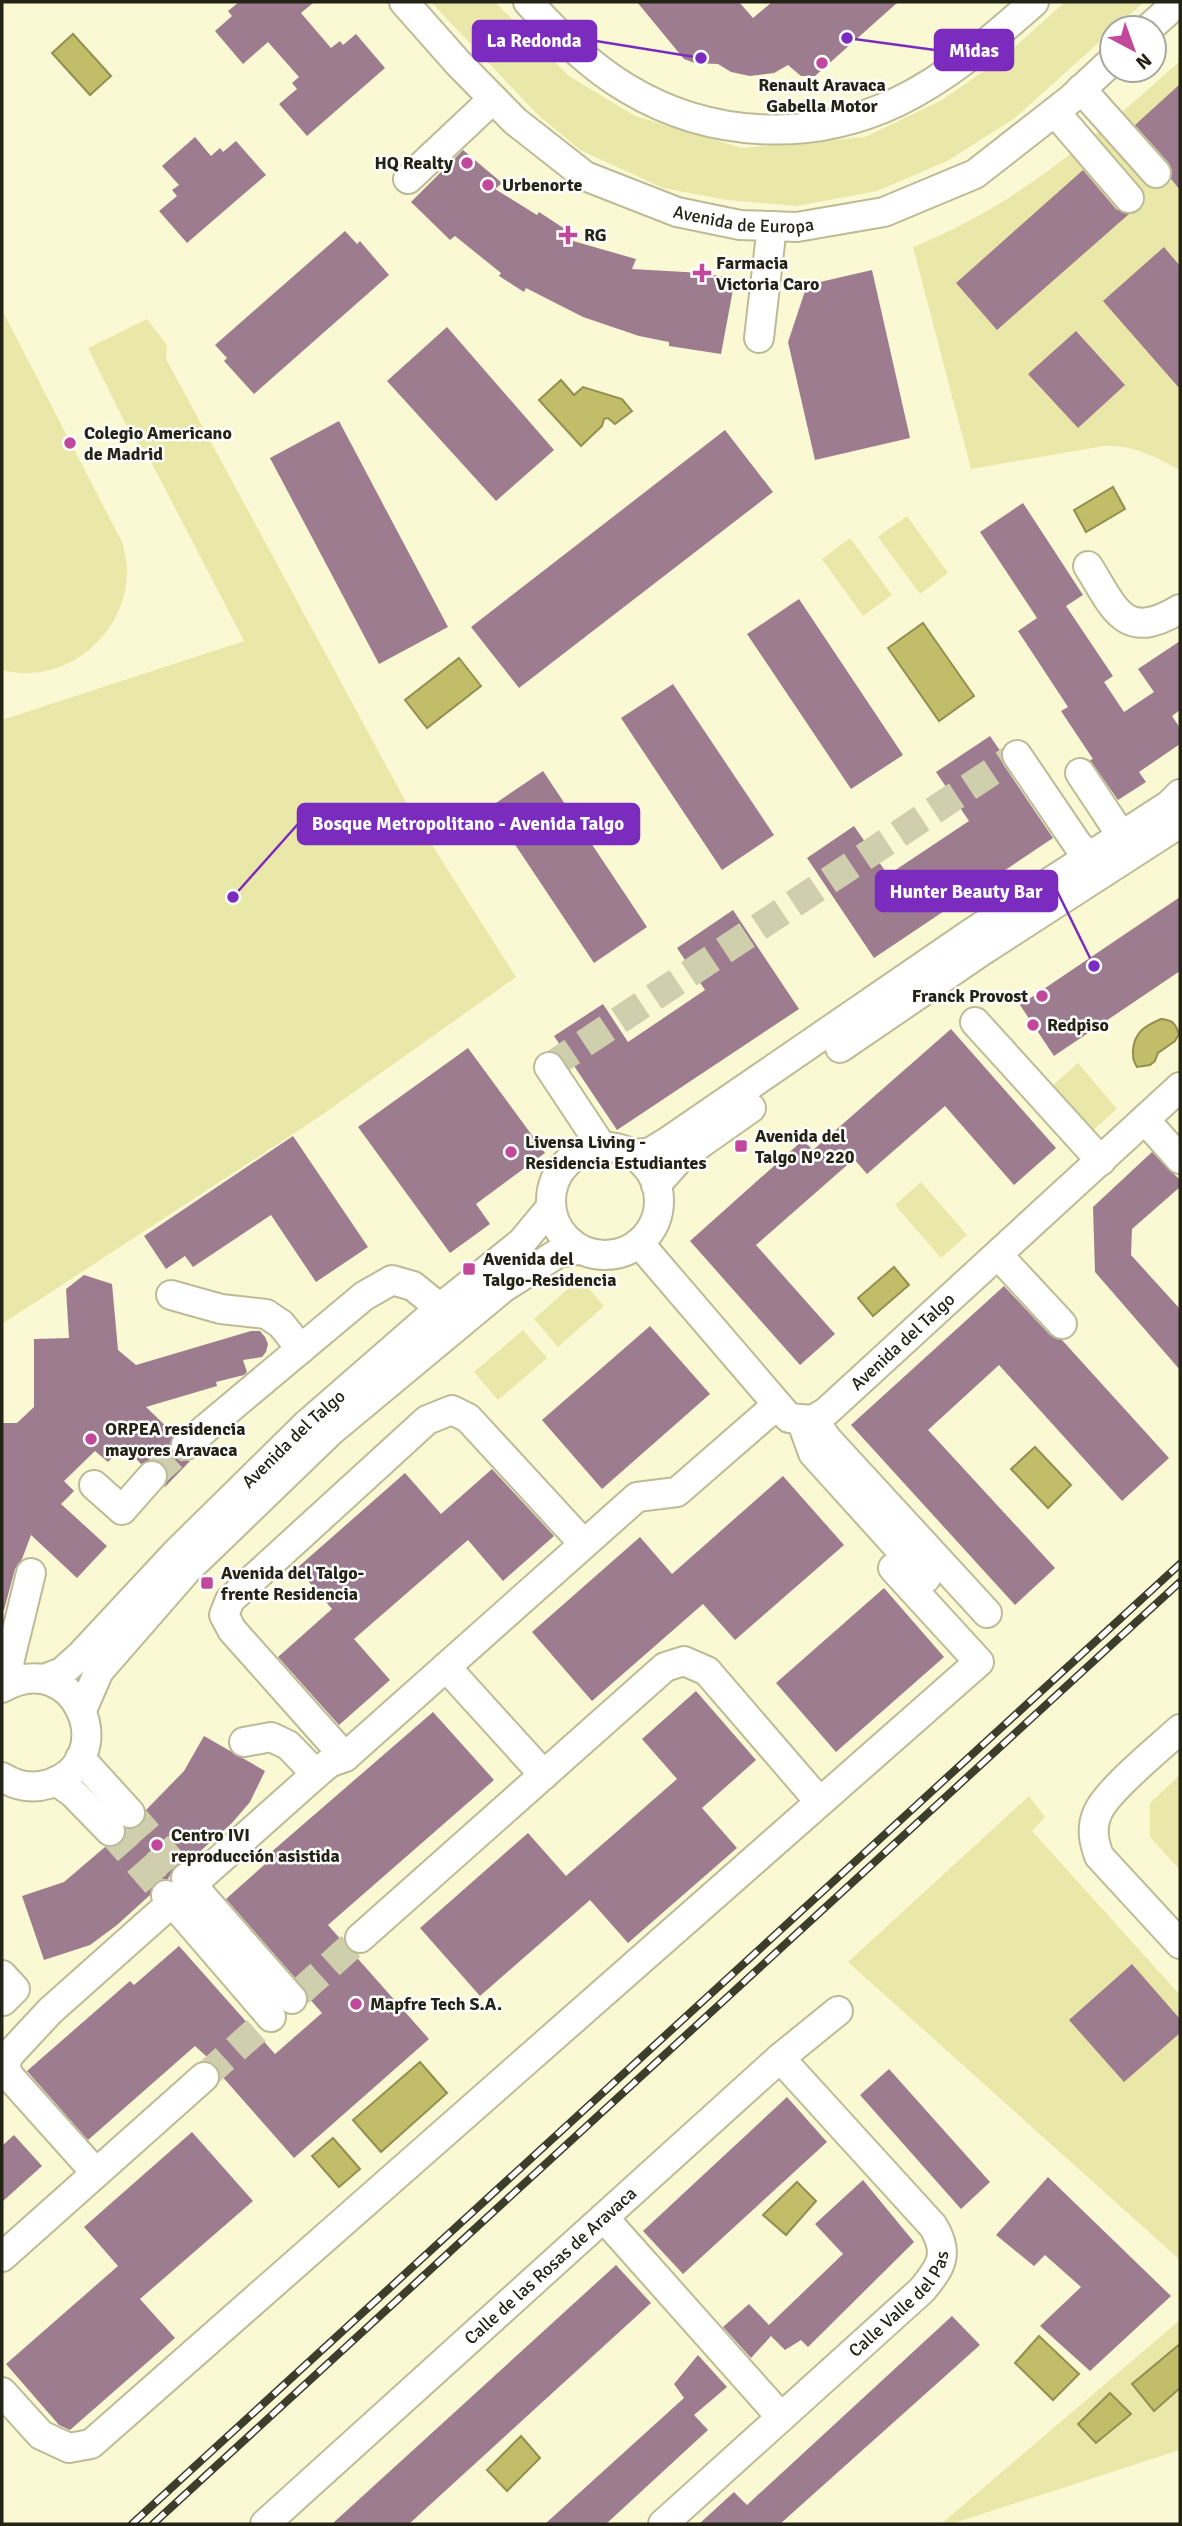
<svg xmlns="http://www.w3.org/2000/svg" width="1182" height="2526" font-family="Signika,sans-serif">
	<style>
		.green { fill: #eae8a9 }
		.water { fill: #c1bd69; stroke: #928f50; stroke-width: 2 }
		.building { fill: #9d7c90 }
		.lines { fill: none; stroke-linecap: round; stroke-linejoin: round }
		.minor-tunnel { stroke: #cfcead; stroke-width: 28; stroke-dasharray: 28 14; stroke-linecap: butt }
		.minor-casing { stroke: #bcbb96; stroke-width: 32 }
		.minor { stroke: #fff; stroke-width: 28 }
		.rail-casing { stroke: #3d3d2c; stroke-width: 8 }
		.rail { stroke: #fff; stroke-width: 5; stroke-dasharray: 16; stroke-linecap: butt }
		.poi-dot { fill: #c2489b; stroke: #fff; stroke-width: 2.5 }
		.labels { text-anchor: middle; dominant-baseline: central; stroke-width: 5; stroke-linejoin: round; paint-order: stroke }
		.poi-label { font-size: 18px; font-weight: bold; fill: #242416; stroke: #fff; text-anchor: start }
		.street-label { font-size: 18px; fill: #242416; stroke: #fff }
		.leader { fill: none; stroke: #7b2cbf; stroke-width: 2.5 }
		.callout-dot { fill: #7b2cbf; stroke: #fff; stroke-width: 2.5 }
		.callout { fill: #7b2cbf; stroke: #7b2cbf; stroke-width: 2.5 }
		.callout-label { font-size: 19px; text-anchor: middle; font-weight: bold; fill: #fff }
	</style>
	<rect width="100%" height="100%" fill="#faf9d3"/>
	<path class="green" d="M431 2H495L569 76 635 116 742 148 865 137 940 101 999 61 1065 2H1144L1015 118 947 161 877 191 797 206 727 200 663 188 580 150 537 114Z
		M1180 61V470C1153 456 1135 445 1104 446L971 469 913 247C1018 205 1097 135 1180 61Z
		M2 310 123 544C124 551 126 559 127 566 130 633 66 687 2 670Z
		M147 319 167 345 166 359 414 817 516 977 316 1119 2 1324V720L244 641 147 454 130 433 88 348Z
		M907 516 948 573 920 594 878 537Z
		M850 538 892 595 863 616 822 559Z
		M1078 1063 1117 1109 1090 1133 1051 1087Z
		M921 1182 967 1235 941 1258 895 1205Z
		M580 1278 604 1306 558 1347 534 1319Z
		M523 1330 547 1358 498 1400 474 1372Z
		M1180 1775V1870L1150 1837V1803Z
		M1029 1796 1045 1817 1032 1831 1180 1995V2260L848 1962Z
		M1180 2320V2450L951 2524H941Z"/>
	<path class="water" d="M73 34 111 76 90 95 52 53Z
		M561 380 574 395 583 387 622 399 632 411 615 424 608 418 604 419 602 426 581 446 539 400Z
		M1113 487 1125 509 1086 532 1074 510Z
		M923 623 974 696 939 721 888 648Z
		M459 658 481 686 427 728 405 700Z
		M1161 1019C1173 1020 1175 1023 1179 1034L1175 1041 1158 1053 1155 1061 1150 1065 1137 1067C1133 1060 1133 1059 1133 1051 1134 1032 1145 1026 1161 1019Z
		M894 1267 909 1285 873 1316 858 1298Z
		M1035 1447 1071 1485 1048 1508 1011 1469Z
		M420 2062 447 2093 381 2152 353 2120Z
		M333 2138 360 2169 339 2187 312 2156Z
		M797 2182 816 2201 786 2235 763 2215Z
		M1039 2336 1079 2374 1053 2400 1015 2363Z
		M1180 2344V2388L1154 2411 1132 2384Z
		M1110 2393 1131 2414 1096 2443 1078 2424Z
		M521 2436 540 2458 507 2491 487 2470Z"/>
	<path class="building" d="M239 2H314L301 13 331 48 340 41 343 45 356 34 385 68 307 136 279 104 297 89 292 83 299 77 268 42 243 64 215 31 232 16 228 11Z
		M637 2H739L753 18 772 2H898L815 76H801L788 65 774 73 750 76 731 72 718 64 695 63 684 59Z
		M1180 84V190L1171 179 1172 170 1168 162 1135 125Z
		M195 137 211 156 220 148 223 152 236 141 266 175 187 243 159 211 177 196 172 190 179 185 162 166Z
		M463 150 502 183 495 189 537 215 539 212 565 229 559 237 636 259 632 269 702 273 735 279 721 354 669 346V342L639 336 583 317 526 288 524 292 499 276 501 273 455 236 450 240 411 202Z
		M1083 170 1116 209 1129 214 997 330 956 283Z
		M345 231 357 244 360 241 389 275 254 394 224 361 227 358 215 345Z
		M1164 247 1180 266V389L1103 301Z
		M872 270 910 438 815 460 788 342 807 285Z
		M447 327 554 450 496 501 387 381Z
		M1076 331 1125 385 1078 428 1028 374Z
		M339 421 448 627 379 664 270 458Z
		M725 430 773 492 519 688 471 627Z
		M1023 503 1083 595 1066 606 1113 676 1104 682 1124 712 1154 692 1138 669 1180 641V710L1172 716 1180 728V744L1139 772 1146 782 1118 800 1090 760 1093 759 1061 711 1068 707 1018 631 1037 618 980 532Z
		M799 599 903 755 851 789 747 634Z
		M673 684 774 835 722 870 621 718Z
		M990 736 1001 752 1003 764 1053 838 874 958 807 858 854 826 888 875 969 821 936 772Z
		M543 771 647 927 594 963 490 807Z
		M1180 897V971L1054 1056 1020 1005Z
		M733 910 799 1009 617 1130 554 1036 603 1004 628 1042 705 990 677 948Z
		M951 1029 1056 1148 1014 1185 945 1106 867 1174 854 1159 756 1245 835 1334 800 1365 690 1241 803 1140 813 1150Z
		M468 1048 545 1153 476 1204 490 1224 450 1253 358 1127Z
		M293 1136 368 1247 316 1282 271 1215 193 1267 185 1256 166 1269 144 1236Z
		M1152 1152 1180 1180V1187L1132 1229 1131 1255 1180 1309V1370L1095 1272 1093 1207Z
		M84 1275 112 1284 118 1350 136 1365 251 1331H260L265 1337 268 1344 266 1352 262 1357 243 1360 247 1372 244 1375 216 1382 217 1386 146 1407 174 1434 170 1447 173 1455 181 1461H190L164 1488 168 1479V1471L163 1464 155 1460 141 1464 124 1446 108 1462 95 1451 64 1481 74 1491 61 1504 107 1546 77 1578 31 1535 22 1559 15 1569 4 1610 2 1609V1423H17L34 1407V1339L69 1338 66 1289Z
		M1004 1286 1050 1335 1062 1340 1169 1458 1122 1501 999 1365 928 1430 1055 1568 1015 1605 851 1425Z
		M650 1326 710 1394 602 1489 542 1420Z
		M492 1469 554 1536 503 1581 468 1540 354 1639 390 1680 339 1725 278 1657 332 1609 297 1568 405 1473 441 1514Z
		M783 1476 844 1545 735 1640 703 1604 592 1701 532 1632 640 1537 672 1574Z
		M884 1588 944 1657 836 1752 776 1683Z
		M696 1691 756 1760 702 1808 737 1848 628 1943 590 1900 480 1996 420 1928 528 1833 566 1876 677 1779 642 1739Z
		M433 1712 494 1780 328 1925 429 2039 294 2158 220 2074 216 2065 195 2046 88 2140 27 2071 130 1981 134 1985 179 1946 275 2054 322 2013 308 1997 304 1988 226 1899 272 1858 269 1854Z
		M204 1736 265 1771 250 1802 232 1823 188 1862 175 1866 168 1879H162L155 1883 150 1895 117 1925 90 1945 44 1960 22 1896 64 1882 105 1847H113L121 1843 126 1836V1829H134L142 1825 146 1817V1810L184 1771Z
		M1132 1964 1180 2019V2033L1124 2082 1069 2020Z
		M889 2069 990 2182 961 2209 860 2095Z
		M787 2097 827 2142 683 2274 643 2231Z
		M192 2132 253 2201 140 2299 175 2338 70 2430 59 2425 6 2364 118 2266 84 2227Z
		M14 2135 42 2166 2 2202V2146Z
		M1048 2177 1171 2296 1090 2371 1040 2326 1081 2287 1045 2255 1034 2266 996 2235Z
		M863 2180 914 2242 808 2347 801 2340 785 2350 771 2336 751 2358 723 2327 749 2304 769 2325 843 2254 815 2224Z
		M616 2265 651 2303 409 2524H332Z
		M952 2316 980 2345 780 2524H699L734 2492 747 2505Z
		M698 2355 727 2387 694 2415 708 2430 606 2524H545L684 2398 674 2384Z"/>
	<g class="lines">
		<path class="minor-tunnel" d="M549 1067 1017 755
			M152 1476 186 1445
			M130 1813 186 1878
			M110 1831 166 1895
			M299 1993 360 1938
			M204 2077 258 2029"/>
		<g class="minor-casing">
			<g id="minor">
				<path id="s1" d="M404 2 458 63 515 121 585 176 677 212 740 225 797 227 884 212 975 174 1071 99 1112 61"/>
				<path d="M528 2C558 34 589 66 628 89 710 138 811 143 897 102 949 77 992 39 1034 2"/>
				<path d="M1149 28 1178 2"/>
				<path d="M1081 89 1156 173"/>
				<path d="M1055 112 1129 198"/>
				<path d="M408 179 493 99"/>
				<path d="M759 338 772 226"/>
				<path d="M1088 566C1115 609 1124 643 1180 609"/>
				<path d="M1017 755 1078 845 1090 856"/>
				<path d="M1080 773 1121 835"/>
				<path d="M975 1022 1101 1161"/>
				<path d="M840 1048 982 951 1180 823"/>
				<path d="M549 1067 602 1147"/>
				<path d="M1145 1120 1180 1159"/>
				<circle cx="605" cy="1201" r="54"/>
				<path d="M632 1154 649 1153 667 1142 970 934 1169 805 1180 794"/>
				<path d="M656 1185 680 1158 751 1108"/>
				<path id="s2" d="M639 1243 789 1418 813 1420 826 1412 1180 1087"/>
				<path d="M998 1255 1062 1324"/>
				<path d="M171 1295 221 1309 266 1314 281 1324 301 1349"/>
				<path d="M801 1420 813 1453 926 1578"/>
				<path d="M813 1420 828 1440 987 1613"/>
				<path d="M186 1445 364 1296 392 1280 413 1286 440 1308"/>
				<path d="M94 1485 122 1510 152 1476"/>
				<path d="M446 1667 544 1775"/>
				<path id="s3" d="M44 1679 62 1672 80 1656 177 1552 307 1424 440 1308 522 1242 551 1207"/>
				<path d="M13 1682 9 1663 31 1573"/>
				<path d="M2 1688C76 1645 123 1760 49 1784 32 1789 16 1786 2 1777"/>
				<path d="M82 1710 99 1671 187 1570 331 1431 503 1288 558 1253 579 1250"/>
				<path d="M1180 1729C1160 1748 1106 1791 1097 1814 1091 1829 1094 1842 1099 1856L1180 1944"/>
				<path d="M244 1742 271 1737 288 1745 316 1774"/>
				<path d="M345 1757 232 1630 224 1615 230 1600 427 1420 452 1410 468 1418 584 1544"/>
				<path d="M80 1758 130 1813"/>
				<path d="M56 1781 73 1793 110 1831"/>
				<path d="M186 1878 292 1999"/>
				<path d="M166 1895 271 2017"/>
				<path d="M360 1938 665 1667 684 1661 707 1671 819 1801"/>
				<path d="M2 1975 15 1989 3 2001"/>
				<path d="M96 2173 10 2077 4 2066 10 2054 50 2011 316 1774 329 1763 345 1757 637 1497 677 1492 777 1405"/>
				<path d="M604 2218 781 2417"/>
				<path d="M2 2257 204 2077"/>
				<path d="M2 2392 41 2435 69 2448 91 2444 979 1662 893 1568"/>
				<path id="s4" d="M265 2524 780 2058 838 2011"/>
				<path id="s5" d="M663 2524 922 2290C941 2267 950 2254 933 2226L780 2058"/>
			</g>
		</g>
		<use href="#minor" class="minor"/>
		<g class="rail-casing">
			<path id="rail" d="M132 2524 1180 1564
				M153 2524 1180 1582"/>
		</g>
		<use href="#rail" class="rail"/>
	</g>
	<g class="poi-dot">
		<circle cx="822" cy="63" r="7"/>
		<circle cx="467" cy="163" r="7"/>
		<circle cx="488" cy="185" r="7"/>
		<path d="M564.5 224.5h7v7h7v7h-7v7h-7v-7h-7v-7h7z"/>
		<path d="M698.5 262.5h7v7h7v7h-7v7h-7v-7h-7v-7h7z"/>
		<circle cx="70" cy="443" r="7"/>
		<circle cx="1042" cy="996" r="7"/>
		<circle cx="1033" cy="1025" r="7"/>
		<rect x="734" y="1139" width="14" height="14" rx="3.5"/>
		<circle cx="511" cy="1152" r="7"/>
		<rect x="462" y="1262" width="14" height="14" rx="3.5"/>
		<circle cx="91" cy="1439" r="7"/>
		<rect x="200" y="1576" width="14" height="14" rx="3.5"/>
		<circle cx="157" cy="1845" r="7"/>
		<circle cx="356" cy="2004" r="7"/>
	</g>
	<g class="labels">
		<g class="poi-label">
			<text x="822" y="85" text-anchor="middle">Renault Aravaca<tspan x="822" dy="21">Gabella Motor</tspan></text>
			<text x="453" y="163" text-anchor="end">HQ Realty</text>
			<text x="502" y="185">Urbenorte</text>
			<text x="584" y="235">RG</text>
			<text x="716" y="263">Farmacia<tspan x="716" dy="21">Victoria Caro</tspan></text>
			<text x="84" y="433">Colegio Americano<tspan x="84" dy="21">de Madrid</tspan></text>
			<text x="1028" y="996" text-anchor="end">Franck Provost</text>
			<text x="1047" y="1025">Redpiso</text>
			<text x="755" y="1136">Avenida del<tspan x="755" dy="21">Talgo Nº 220</tspan></text>
			<text x="525" y="1142">Livensa Living -<tspan x="525" dy="21">Residencia Estudiantes</tspan></text>
			<text x="483" y="1259">Avenida del<tspan x="483" dy="21">Talgo-Residencia</tspan></text>
			<text x="105" y="1429">ORPEA residencia<tspan x="105" dy="21">mayores Aravaca</tspan></text>
			<text x="221" y="1573">Avenida del Talgo-<tspan x="221" dy="21">frente Residencia</tspan></text>
			<text x="171" y="1835">Centro IVI<tspan x="171" dy="21">reproducción asistida</tspan></text>
			<text x="370" y="2004">Mapfre Tech S.A.</text>
		</g>
		<g class="street-label">
			<text stroke="none"><textPath href="#s1" startOffset="418">Avenida de Europa</textPath></text>
			<text stroke="none"><textPath href="#s2" startOffset="374">Avenida del Talgo</textPath></text>
			<text stroke="none"><textPath href="#s3" startOffset="348">Avenida del Talgo</textPath></text>
			<text stroke="none"><textPath href="#s4" startOffset="385">Calle de las Rosas de Aravaca</textPath></text>
			<text stroke="none"><textPath href="#s5" startOffset="324">Calle Valle del Pas</textPath></text>
		</g>
	</g>
	<path class="leader" d="M701 58L596 41M847 38L935 50M233 897L298 824M1094 966L1057 891"/>
	<g class="callout-dot">
		<circle cx="701" cy="58" r="7"/>
		<circle cx="847" cy="38" r="7"/>
		<circle cx="233" cy="897" r="7"/>
		<circle cx="1094" cy="966" r="7"/>
	</g>
	<g class="callout">
		<rect x="473" y="21" width="123" height="40" rx="7"/>
		<rect x="935" y="30" width="78" height="40" rx="7"/>
		<rect x="298" y="804" width="341" height="40" rx="7"/>
		<rect x="876" y="871" width="181" height="40" rx="7"/>
	</g>
	<g class="callout-label">
		<text x="534" y="47">La Redonda</text>
		<text x="974" y="57">Midas</text>
		<text x="468" y="830">Bosque Metropolitano - Avenida Talgo</text>
		<text x="966" y="898">Hunter Beauty Bar</text>
	</g>
	<rect width="1182" height="2526" fill="none" stroke="#242416" stroke-width="7"/>
	<g transform="translate(1133 49) rotate(139)"><circle r="33" fill="#ffffff" stroke="#a7a7a2" stroke-width="2"/>
	<path d="M0-5L12 26L0 18L-12 26Z" fill="#c2489b"/>
	<text y="-10" font-size="19" font-weight="bold" text-anchor="middle" fill="#242416">N</text>
	</g>
</svg>
